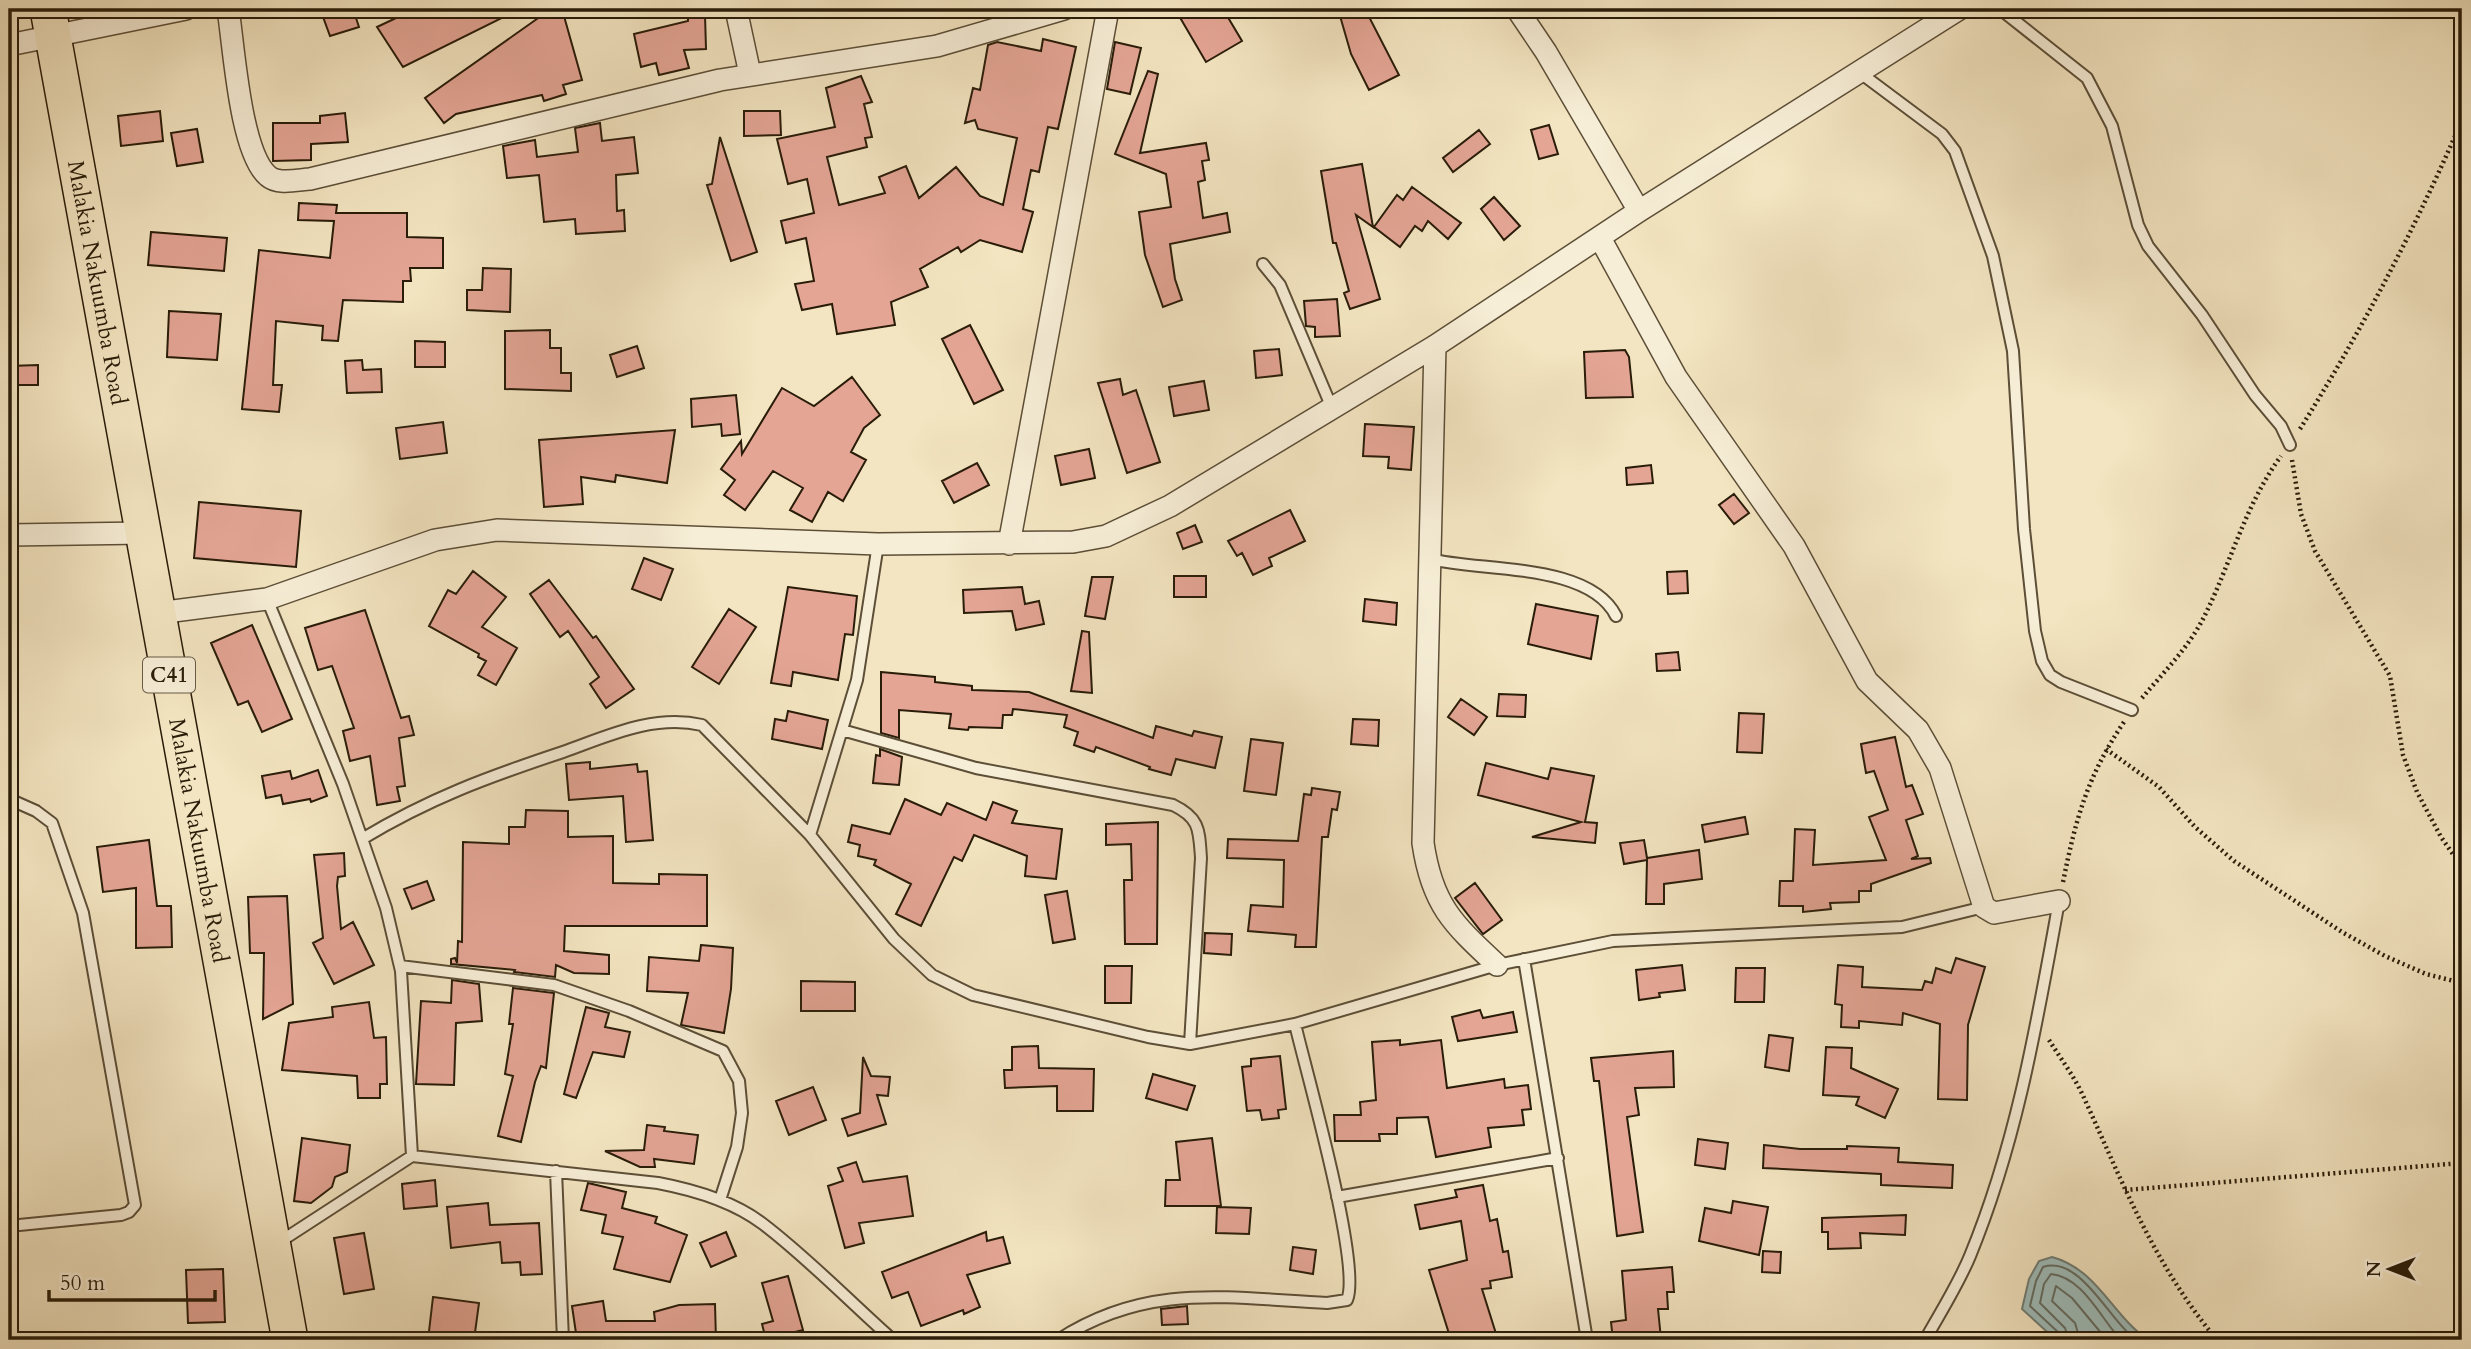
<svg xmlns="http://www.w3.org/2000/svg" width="2471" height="1349" font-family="Cardo,serif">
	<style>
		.water { fill: #9ebdbb; stroke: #6f7d74; stroke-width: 2 }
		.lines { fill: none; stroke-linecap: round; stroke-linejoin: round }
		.shore { stroke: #646c62; stroke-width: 2 }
		.building { fill: #e4a595; stroke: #291c09; stroke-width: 2 }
		.lane-casing { stroke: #5c4e37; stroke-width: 14 }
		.street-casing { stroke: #5c4e37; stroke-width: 24 }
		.primary-casing { stroke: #291c09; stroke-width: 38 }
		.path { stroke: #291c09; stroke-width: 4.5; stroke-dasharray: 2 3.5; stroke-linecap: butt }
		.lane { stroke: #f7eed7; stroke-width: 10 }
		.street { stroke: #f7eed7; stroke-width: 21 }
		.primary { stroke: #f3e5c1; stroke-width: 35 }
		.labels { text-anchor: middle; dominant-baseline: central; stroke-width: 6; stroke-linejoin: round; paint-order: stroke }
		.shield { fill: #f7eed7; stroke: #675b47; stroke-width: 2 }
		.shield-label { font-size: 21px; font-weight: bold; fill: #291c09 }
		.street-label { font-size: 23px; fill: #291c09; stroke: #f7eed7 }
	</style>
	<rect width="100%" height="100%" fill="#f3e5c1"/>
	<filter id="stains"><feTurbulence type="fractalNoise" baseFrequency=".00286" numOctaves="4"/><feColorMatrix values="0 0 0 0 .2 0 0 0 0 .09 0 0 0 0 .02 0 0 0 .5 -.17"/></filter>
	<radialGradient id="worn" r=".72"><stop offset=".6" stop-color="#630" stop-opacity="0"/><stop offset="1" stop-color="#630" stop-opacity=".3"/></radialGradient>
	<path class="water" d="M2052 1257C2097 1269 2112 1315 2148 1340H2056L2022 1309 2029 1279 2039 1261Z"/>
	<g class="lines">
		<path class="shore" d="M2060 1340 2059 1333 2030 1306 2036 1281 2043 1267C2081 1255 2110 1322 2136 1340
			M2069 1340 2065 1328 2040 1303 2044 1284 2051 1274C2083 1277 2101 1319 2121 1340
			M2080 1340 2075 1323 2052 1301 2056 1286 2072 1298 2107 1340"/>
	</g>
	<path class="building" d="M337 9H353L359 27 330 36 322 14Z
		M415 9H520L403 67 377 27Z
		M551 9H562L582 80 563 85 566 94 544 101 542 95 456 114 444 123 425 98Z
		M1175 9H1223L1242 41 1206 62Z
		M1338 9H1365L1399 75 1369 90 1351 54Z
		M705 15 706 49 684 50 689 68 659 75 656 63 641 67 634 34 688 21V16Z
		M1043 39 1076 47 1058 129 1048 127 1039 172 1031 170 1023 209 1033 212 1022 252 980 240 961 252 958 247 920 269 928 287 891 302 895 325 837 334 832 304 802 310 795 284 814 281 806 238 786 243 781 221 814 213 807 179 788 184 777 139 835 127 826 88 861 76 872 102 864 104 872 137 865 138 867 147 827 157 839 205 885 193 879 177 906 166 919 198 956 167 980 196 1003 205 1017 138 978 129 975 120 965 123 973 88 980 90 988 45 997 42 1041 51Z
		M1115 42 1141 48 1130 94 1107 89Z
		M1148 71 1158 74 1140 153 1206 143 1209 160 1202 161 1205 180 1198 182 1203 218 1227 213 1230 232 1170 244 1175 279 1182 300 1163 307 1145 255 1139 212 1171 207 1166 174 1115 154Z
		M160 111 163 141 121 146 118 116Z
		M744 111H780L781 135 744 136Z
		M345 113 348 142 311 144V160L273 161V123H320V116Z
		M600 123 602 141 634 137 638 173 616 175 617 211 624 210 625 231 576 234 575 219 544 222 539 175 507 178 503 146 535 140 537 157 578 152 575 128Z
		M1549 125 1558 154 1539 159 1531 130Z
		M197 129 203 162 177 166 171 133Z
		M1479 130 1490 144 1453 172 1443 158Z
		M720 137 757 252 731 261 707 185 712 184Z
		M1362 164 1373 227 1356 215 1380 299 1350 309 1344 293 1349 291 1336 243H1333L1321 171Z
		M1412 187 1461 223 1448 239 1428 221 1422 231 1415 226 1400 247 1374 227 1397 195 1403 200Z
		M1494 197 1520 226 1504 240 1481 209Z
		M299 203 337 205 336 213H407V237L443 238V268H410L411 281H403V302L343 300 338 341 322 340 323 326 276 321 273 385H282L279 412 242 409 259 250 330 258 334 221 298 220Z
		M151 232 227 238 224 271 148 265Z
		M483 268 511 269 510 312 467 310V290H482Z
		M1337 299 1340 336 1315 337V327L1306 326 1304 301Z
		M169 311 221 314 217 360 167 357Z
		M970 325 1003 390 974 404 942 339Z
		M550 330V348H561V373H571V391L505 389V331Z
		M415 341 445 342V367H415Z
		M637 346 644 368 617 377 610 355Z
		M1279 349 1282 375 1256 378 1254 351Z
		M1625 350 1629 357 1633 397 1586 398 1584 352Z
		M362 360 363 370 381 369 382 392 347 393 345 361Z
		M38 365V385H9V366Z
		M852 377 880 415 864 428 851 452 866 460 843 501 828 492 812 522 790 510 803 488 773 471 745 510 724 495 735 480 721 469 741 441 742 454 782 388 814 406Z
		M1120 379 1123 395 1136 390 1160 462 1127 473 1098 383Z
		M1204 381 1209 410 1174 416 1169 387Z
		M736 395 740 434 722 436 721 424 692 427 691 399Z
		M443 422 447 453 400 459 396 428Z
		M1365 424 1414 427 1411 470 1388 468 1389 457 1363 456Z
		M675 430 667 483 616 475 615 482 581 477 583 504 544 507 539 440Z
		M1089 449 1095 478 1061 485 1055 456Z
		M977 463 989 485 954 503 942 481Z
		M1651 465 1653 483 1627 485 1626 468Z
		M1734 494 1749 513 1734 524 1719 505Z
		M199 502 301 511 296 567 194 558Z
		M1290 510 1305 541 1269 558 1272 566 1253 575 1242 553 1237 556 1228 541Z
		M1195 525 1202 542 1183 549 1177 533Z
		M644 558 673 569 661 600 632 589Z
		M473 571 506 597 482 627 517 648 496 685 478 675 486 661 478 657 479 654 429 626 448 590 456 594Z
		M1687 571 1688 593 1668 594 1667 572Z
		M1174 576H1206V597H1174Z
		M1092 577H1113L1105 619 1085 616Z
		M549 580 593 638 596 636 634 689 606 708 590 684 599 677 568 631 560 637 530 594Z
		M788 587 857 596 853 635 845 634 838 680 793 672 791 686 771 683Z
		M1022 587 1025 604 1039 601 1044 624 1016 630 1012 611 964 613 963 590Z
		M1365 599 1397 603 1396 625 1363 621Z
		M1536 604 1598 616 1591 659 1528 644Z
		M729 609 756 627 719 684 692 667Z
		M365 610 401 718 409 716 414 735 399 738 405 786 397 787 400 801 377 805 370 756 350 761 343 731 354 728 332 666 318 670 305 628Z
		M252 625 292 719 262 732 248 701 238 705 211 643Z
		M1082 631 1089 632 1092 693 1071 691Z
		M1678 652 1680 670 1657 671 1656 654Z
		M881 672 935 677V682L972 686V690L1029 692 1153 738 1156 726 1192 736 1194 731 1222 737 1215 768 1176 759 1171 775 1149 769 1150 767 1096 747 1094 752 1074 745 1078 732 1064 727 1067 715 1013 709 1012 715H1003L1002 728 969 727 968 730 949 728 951 714 899 710V738L881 733Z
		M1499 694 1526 695 1525 717 1497 716Z
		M1461 699 1487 717 1474 735 1448 717Z
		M788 711 828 720 822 749 772 739 775 719 786 721Z
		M1739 713 1764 714 1762 753 1737 752Z
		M1353 719 1379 720 1378 746 1351 744Z
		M1895 737 1906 787 1912 785 1923 814 1906 820 1918 856 1911 859 1930 858 1931 863 1871 884V891H1859V902L1830 903 1831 909 1803 912V906H1779L1780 881H1793L1795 829 1815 830 1813 865 1886 860 1869 817 1888 810 1874 771 1866 773 1861 744Z
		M1251 739 1283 743 1276 795 1244 791Z
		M880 749 902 757 899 785 873 783 876 755 880 756Z
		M590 762V769L637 764 638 772 647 771 653 840 626 842 623 796 569 800 566 764Z
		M1486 763 1548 779 1551 768 1594 776 1585 822 1597 823 1595 843 1532 837 1581 822 1478 795Z
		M318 770 327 796 311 802 310 799 283 804 281 795 266 798 262 776 290 771 292 779Z
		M1312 788 1340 792 1337 810 1332 809 1328 837H1322L1316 947H1295L1296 935 1248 931 1251 905 1283 907 1284 860 1227 858 1228 839 1298 841 1304 794 1311 795Z
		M905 799 941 815 947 803 986 820 993 802 1017 811 1012 823 1062 829 1056 879 1025 876 1027 856 974 835 962 861 954 857 921 926 896 914 911 884 874 865 876 860 858 856 860 845 848 842 852 825 890 834Z
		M526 810 568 811V837L613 836V883L659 884V874L707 875V926H565L564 951 609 955V974L574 973 556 965 555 977 514 972 515 970 451 964V959L455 958 457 963 458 941 462 942 463 842 509 844V827H525Z
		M1745 817 1748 834 1705 842 1702 825Z
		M1158 822 1157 944H1125L1124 880H1132L1131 844 1106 845V824Z
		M149 840 157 906H171L172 947 136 948V888L103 892 97 847Z
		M1644 840 1647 858 1699 850 1702 879 1664 884V904H1646L1647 860 1624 864 1620 843Z
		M344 853 345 876 338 877 337 886 341 929 353 922 374 965 334 984 313 943 323 938 314 855Z
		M427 881 434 900 412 909 404 889Z
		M1475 883 1502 920 1483 934 1455 898Z
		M1067 891 1075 939 1053 943 1045 895Z
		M287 896 293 1004 263 1019 264 953H250L248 897Z
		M1205 933 1232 934 1231 955 1204 953Z
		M701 945 733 948 731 989 724 1033 681 1025 688 993 647 991 649 957 699 961Z
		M1956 958 1985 967 1968 1025 1967 1100 1938 1099 1940 1024 1903 1013 1902 1025 1859 1021V1028L1841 1027 1842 1005 1835 1004 1838 965 1863 967 1862 987 1922 990 1925 981 1932 983 1936 968 1951 973Z
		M1682 965 1685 990 1659 993 1660 997 1639 1000 1636 970Z
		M1105 966H1132L1131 1003H1105Z
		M1736 968H1765L1764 1002H1735Z
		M452 980 479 984 482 1021 456 1023 454 1085 416 1084 421 1001 451 1003Z
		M801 981 855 982V1011H801Z
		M513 988 554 993 546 1068 541 1066 535 1082 521 1142 498 1136 513 1076 505 1074 513 1024H509Z
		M369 1002 374 1038 386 1037 387 1084H380V1098H358L357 1076 282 1070 289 1023 333 1017 332 1007Z
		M586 1007 609 1013 605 1027 630 1032 624 1057 593 1052 576 1098 564 1094Z
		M1480 1010 1483 1018 1513 1012 1517 1032 1458 1041 1452 1017Z
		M1769 1035 1793 1038 1789 1071 1765 1067Z
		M1400 1040V1045L1441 1040 1447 1088 1504 1079 1505 1088 1528 1085 1531 1109 1522 1110 1524 1125 1488 1128 1491 1147 1436 1157 1428 1117 1397 1118V1134H1379L1380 1141H1335L1334 1115H1361L1360 1102 1376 1100 1372 1042Z
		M1038 1046 1039 1068 1094 1069 1093 1111H1057V1086L1005 1088 1004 1070H1012V1047Z
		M1826 1047 1852 1048 1851 1068 1898 1089 1885 1118 1856 1105 1859 1097 1823 1095Z
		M1673 1051 1674 1087 1635 1088 1639 1115 1627 1117 1643 1232 1617 1236 1599 1081H1594L1591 1058Z
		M1280 1056 1286 1109 1278 1110 1279 1118 1262 1120 1260 1110 1247 1111 1242 1067 1251 1066V1059Z
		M863 1057 871 1076 890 1077 888 1096 877 1095 886 1124 848 1136 842 1119 860 1113Z
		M1153 1074 1195 1086 1187 1110 1146 1098Z
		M813 1087 826 1120 789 1135 776 1101Z
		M647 1125 665 1127 664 1131 698 1135 694 1164 654 1159 655 1167H640L605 1151 644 1150Z
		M302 1138 350 1145 347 1172 335 1177 332 1187 311 1203 294 1201Z
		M1212 1138 1221 1206H1165L1166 1180H1180L1176 1142Z
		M1698 1139 1728 1143 1725 1169 1695 1165Z
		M1764 1145 1800 1149H1847V1146L1899 1148 1898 1162 1953 1165 1952 1188 1881 1185V1174L1763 1168Z
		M856 1162 863 1182 907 1176 913 1216 859 1223 864 1243 845 1248 828 1186 843 1181 838 1168Z
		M435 1180 437 1206 404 1209 402 1184Z
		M588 1183 626 1192 622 1208 657 1217 655 1223 687 1235 670 1282 614 1269 623 1237 602 1233 606 1215 581 1210Z
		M1483 1185 1490 1221 1497 1219 1503 1252 1508 1251 1512 1277 1490 1281 1491 1288 1482 1289 1498 1340H1451L1429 1270 1467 1260 1461 1221 1420 1229 1415 1205 1457 1197 1455 1190Z
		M1733 1201 1768 1207 1759 1255 1699 1241 1705 1208 1731 1213Z
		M488 1203 490 1225 539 1223 542 1274 521 1275 520 1262 502 1263 500 1242 451 1248 447 1207Z
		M1217 1207 1251 1208 1249 1234 1216 1233Z
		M1906 1215 1905 1235 1860 1233 1861 1248 1828 1249V1232H1822V1218Z
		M726 1232 736 1256 711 1267 700 1243Z
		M986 1232 987 1241 1003 1237 1010 1263 967 1275 980 1307 964 1314 963 1310 921 1326 908 1292 892 1298 882 1272Z
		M364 1233 374 1289 344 1294 334 1238Z
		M1293 1247 1316 1250 1313 1274 1290 1270Z
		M1763 1251 1781 1252 1780 1273 1762 1272Z
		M1672 1267 1674 1292H1667L1668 1309H1658L1661 1339 1613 1340 1611 1322 1626 1320 1622 1271Z
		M223 1269 225 1322 188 1323 186 1270Z
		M788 1276 803 1330 787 1334 788 1340H766L762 1324 773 1321 762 1283Z
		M433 1297 479 1303 474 1340H428Z
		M603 1301 606 1321H655L654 1312 679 1305 715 1304 716 1340H592L591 1337 577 1340 572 1306Z
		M1187 1306 1188 1324 1162 1325 1161 1309Z"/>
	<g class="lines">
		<g class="lane-casing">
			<path id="lane" d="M2000 9 2087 78 2112 126 2138 225 2148 246 2202 315 2255 395 2281 426 2290 445
				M1859 72 1942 134 1955 151 1993 256 2013 351 2024 529 2035 631 2042 661 2050 675 2061 682 2132 710
				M1263 264 1280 285 1332 408
				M1430 559C1481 572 1589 562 1616 616
				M267 599 343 784 386 908 401 971 412 1156
				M842 730 976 768 1173 805C1200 818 1199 830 1201 858L1190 1044
				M9 799 36 811 52 823 83 913 135 1205 129 1212 121 1215 9 1226
				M810 835 857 680 878 544
				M362 839C430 798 488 777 563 752 608 736 653 714 702 725L810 835 894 939 932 975 973 995 1148 1037 1190 1044 1295 1024 1497 965 1613 941 1902 927 1984 907
				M1524 959 1587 1340
				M400 966 554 985 629 1011 723 1051 739 1081 742 1113 737 1147 720 1200
				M556 1171 563 1340
				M1337 1197 1558 1158
				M278 1243 412 1156 658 1183C695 1190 733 1201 763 1224 809 1259 850 1302 893 1340
				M1058 1340C1147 1282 1228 1298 1327 1303L1347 1300C1362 1266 1306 1071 1295 1024
				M1925 1340C1940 1313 1958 1285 1970 1256 2017 1142 2037 1022 2059 901"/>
		</g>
		<g class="street-casing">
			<path id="street" d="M228 9C234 47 240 152 268 176 278 185 297 180 310 179L720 80 937 46 1064 9
				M736 9 750 74
				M1517 9 1546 52 1639 211
				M9 45 186 9
				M1600 238 1676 377 1794 546 1867 681 1918 730 1940 768 1984 907 1994 913 2059 901
				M1435 346 1423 843C1432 905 1453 924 1497 965
				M9 535 144 533
				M1009 544 1108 9
				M158 613 267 599 435 540 497 530 878 544 1073 542 1106 536 1170 506 1435 346 1639 211 1959 9"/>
		</g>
		<g class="primary-casing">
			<g id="primary">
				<path id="s1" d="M48 9 290 1340"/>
			</g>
		</g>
		<path class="path" d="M2300 429C2362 330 2416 227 2462 120
			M2292 460 2301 514 2315 551 2390 676 2403 755 2417 792 2441 837 2462 867
			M2142 698C2163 673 2189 647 2204 617 2231 563 2245 505 2281 456
			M2106 749 2159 787 2195 827 2234 861 2342 932 2385 956 2426 974 2462 983
			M2063 882C2076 818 2087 777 2124 722
			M2049 1040C2061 1059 2076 1079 2085 1100 2125 1188 2154 1264 2217 1340
			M2125 1190 2462 1163"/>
		<use href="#lane" class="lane"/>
		<use href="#street" class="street"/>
		<use href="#primary" class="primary"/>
	</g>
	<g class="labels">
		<rect class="shield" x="143" y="657.5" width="52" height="35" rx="5"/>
		<g class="shield-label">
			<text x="169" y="675">C41</text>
		</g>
		<g class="street-label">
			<text stroke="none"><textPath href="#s1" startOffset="278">Malakia Nakuumba Road</textPath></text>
			<text stroke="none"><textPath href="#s1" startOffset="845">Malakia Nakuumba Road</textPath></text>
		</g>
	</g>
	<rect width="2471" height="1349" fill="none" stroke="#f3e5c1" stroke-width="35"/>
	<rect x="10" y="10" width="2450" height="1328" fill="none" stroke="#291c09" stroke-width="3.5"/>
	<rect x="18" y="18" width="2436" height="1314" fill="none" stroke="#291c09" stroke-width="2"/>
	<g transform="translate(2390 1269) rotate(270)" stroke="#f7eed7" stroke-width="5" paint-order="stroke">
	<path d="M0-5L12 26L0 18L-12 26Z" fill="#291c09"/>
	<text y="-10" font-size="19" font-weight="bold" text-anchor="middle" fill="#291c09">N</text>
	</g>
	<path d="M49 1290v10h166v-10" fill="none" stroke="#291c09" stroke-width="3.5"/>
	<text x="60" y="1290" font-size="21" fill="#291c09" stroke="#f7eed7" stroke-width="5" paint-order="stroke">50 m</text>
	<rect width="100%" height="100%" filter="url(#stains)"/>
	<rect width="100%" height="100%" fill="url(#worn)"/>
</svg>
